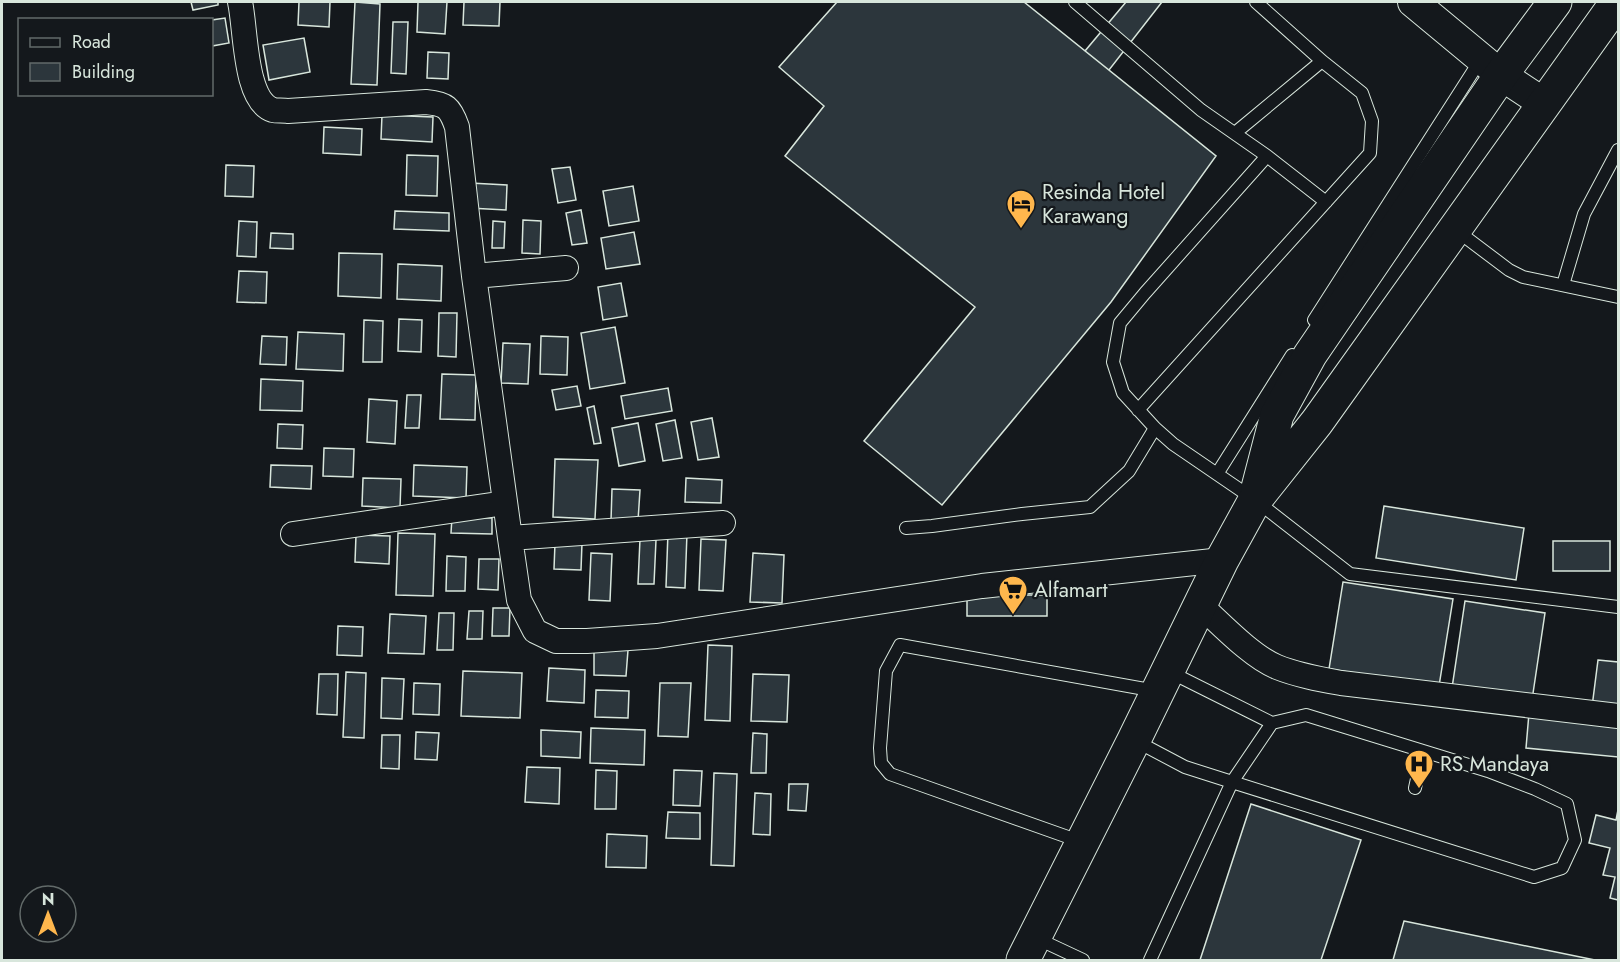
<svg xmlns="http://www.w3.org/2000/svg" width="1620" height="962" font-family="Jost,sans-serif">
	<style>
		.building { fill: #2c363c; stroke: #d8e6dc; stroke-width: 1.5 }
		.lines { fill: none; stroke-linecap: round; stroke-linejoin: round }
		.service-casing { stroke: #d8e6dc; stroke-width: 14 }
		.minor-casing { stroke: #d8e6dc; stroke-width: 26 }
		.tertiary-casing { stroke: #d8e6dc; stroke-width: 32 }
		.primary-casing { stroke: #d8e6dc; stroke-width: 35 }
		.service { stroke: #14181c; stroke-width: 12 }
		.minor { stroke: #14181c; stroke-width: 24 }
		.tertiary { stroke: #14181c; stroke-width: 30 }
		.primary { stroke: #14181c; stroke-width: 33 }
		.labels { text-anchor: middle; dominant-baseline: central; stroke-width: 4.5; stroke-linejoin: round; paint-order: stroke }
		.poi-label { font-size: 21px; fill: #d8e6dc; stroke: #14181c; text-anchor: start }
	</style>
	<rect width="100%" height="100%" fill="#14181c"/>
	<path class="building" d="M191 2H218V5L193 10Z
		M299 2H330L329 27 298 25Z
		M355 2 380 4 377 85 351 84Z
		M418 2H447L445 34 417 32Z
		M464 2H500L499 26 463 25Z
		M837 2H1024L1216 156 1111 302 942 505 864 441 975 307 785 156 824 106 779 67Z
		M1126 2H1162L1109 70 1085 51Z
		M225 18 229 43 212 46V20Z
		M393 22H408L406 74 391 73Z
		M304 38 310 72 269 80 263 45Z
		M428 52 449 53 448 79 427 78Z
		M382 115 433 117 432 142 381 139Z
		M324 127 362 129 361 155 323 153Z
		M407 155 438 156 437 196 406 195Z
		M226 165 254 166 253 197 225 196Z
		M570 167 576 200 558 203 552 169Z
		M470 183 507 185 506 210 469 208Z
		M633 186 639 221 609 226 603 191Z
		M581 210 587 243 572 245 566 213Z
		M395 211 449 213V231L394 229Z
		M523 220 541 221 540 254 522 253Z
		M239 221 257 222 256 257 237 256Z
		M493 221 505 222 504 248H492Z
		M634 232 640 264 606 269 601 238Z
		M271 233 293 234V249L270 248Z
		M339 253 382 254 381 298 338 296Z
		M398 264 442 266 441 301 397 299Z
		M239 271 267 272 266 303 237 302Z
		M621 283 627 316 603 320 598 287Z
		M439 313H457L456 357 438 356Z
		M399 319 422 320 421 352 398 351Z
		M364 320 383 321 382 362H363Z
		M615 327 625 383 590 389 581 333Z
		M298 332 344 334 343 371 296 369Z
		M262 336 287 337 286 365 260 364Z
		M541 336 568 337 567 375 540 374Z
		M503 343 530 344 528 384 501 383Z
		M442 374 476 375 475 420 440 419Z
		M261 379 303 381 302 411 260 410Z
		M577 386 581 406 556 410 552 390Z
		M668 388 672 411 625 419 621 396Z
		M407 395H421L419 428H405Z
		M369 399 397 401 395 444 367 442Z
		M594 406 601 443 594 444 587 408Z
		M712 418 719 457 698 460 691 422Z
		M675 420 682 458 663 461 656 424Z
		M638 423 645 461 619 466 612 428Z
		M278 424 303 425 302 449 277 448Z
		M324 448 354 449 353 477 323 476Z
		M555 459 598 460 595 519 553 517Z
		M271 465 312 466 311 489 270 487Z
		M414 465 467 467 466 498 413 496Z
		M363 478 401 479 400 508 362 506Z
		M686 478 722 480 721 503 685 502Z
		M612 489 640 490 638 521H611Z
		M1384 506 1524 528 1516 580 1376 558Z
		M452 517 492 518V534L451 533Z
		M668 532 687 533 685 588 666 587Z
		M398 533 435 534 433 596 396 595Z
		M356 535 390 536 389 564 355 562Z
		M640 539 656 540 654 584H638Z
		M701 539 726 540 723 591 699 590Z
		M1553 541H1610V571H1553Z
		M555 543H582L581 570 554 569Z
		M591 553 612 554 610 601 589 600Z
		M753 553 784 555 782 603 750 602Z
		M447 556 466 557 465 591H446Z
		M479 559H499L498 590 478 589Z
		M1343 582 1453 599 1439 686 1329 669Z
		M967 595H1047V616H967Z
		M1465 601 1545 613 1532 700 1452 688Z
		M493 608H510L509 636H492Z
		M469 611H483L482 639H467Z
		M439 613H454L453 650H437Z
		M390 614 426 616 424 654 388 653Z
		M338 626 363 627 362 656 337 655Z
		M708 645 732 646 730 721 705 720Z
		M594 649 628 650 626 676 594 675Z
		M1598 660 1618 662V710L1592 707Z
		M549 668 585 670 584 703 547 701Z
		M463 671 522 673 520 718 461 716Z
		M346 672 366 673 364 738 343 737Z
		M319 674H338L337 715 317 714Z
		M753 674 789 675 787 722 751 721Z
		M382 678 404 679 402 719 381 718Z
		M414 683 440 684 439 715 413 714Z
		M660 683H691L688 737 658 736Z
		M596 690 629 691 628 718 595 717Z
		M1529 713 1618 722V757L1526 748Z
		M591 728 645 730 644 765 590 763Z
		M541 730 581 732 580 758 541 756Z
		M416 732 439 733 437 760 415 759Z
		M753 733 767 734 766 773H751Z
		M382 735H400L399 769 381 768Z
		M527 767 560 768 559 804 525 802Z
		M596 770 617 771 616 809H595Z
		M674 770 702 771 700 806 673 805Z
		M714 773 737 774 734 866 711 865Z
		M789 784H808L806 811 788 810Z
		M755 793 771 794 770 835 753 834Z
		M1251 804 1361 840 1321 960H1200Z
		M1618 810V900L1610 898 1615 877 1603 875 1610 848 1589 843 1596 815 1616 820Z
		M668 812 700 813V839L666 838Z
		M607 834 647 836 646 868 606 867Z
		M1404 921 1595 960H1393Z"/>
	<g class="lines">
		<g class="service-casing">
			<path id="service" d="M1075 2 1201 110 1267 156 1326 202
				M1235 133 1322 61 1256 2
				M1267 156 1145 293 1120 323 1113 362 1123 393 1155 428 1173 444 1255 500 1350 574 1618 607
				M1456 230 1509 270 1523 277 1618 297
				M1563 285 1584 214 1618 150
				M1314 320 1481 59
				M1138 410 1370 153 1372 121 1362 93 1322 61
				M1217 474 1292 355
				M906 528 932 526 1022 514 1090 507 1129 471 1155 428
				M1170 672 1272 723
				M1134 740 1185 767 1232 782 1534 877 1562 868 1575 840 1567 804 1535 789 1488 771 1306 715 1272 723 1232 782 1150 960
				M1415 788 1423 751
				M1082 842 890 774 881 763 880 748 886 671 900 645 1156 691
				M1036 938 1083 960"/>
		</g>
		<g class="minor-casing">
			<path id="minor" d="M240 2C246 28 244 101 273 110 277 111 283 110 288 111L426 102C446 104 450 107 457 127L474 276 510 538 519 600 535 631 556 641H587L657 636 982 586 1222 560
				M474 276 566 268
				M293 534 505 503
				M510 538 723 523
				M1200 605C1221 624 1252 657 1277 667 1297 675 1319 679 1341 683L1618 716"/>
		</g>
		<g class="tertiary-casing">
			<path id="tertiary" d="M1413 2 1501 75 1545 104"/>
		</g>
		<g class="primary-casing">
			<path id="primary" d="M1258 488 1277 415 1310 355 1501 75 1555 2
				M1023 960 1134 740 1222 560 1255 500 1317 422 1617 2"/>
		</g>
		<use href="#service" class="service"/>
		<use href="#minor" class="minor"/>
		<use href="#tertiary" class="tertiary"/>
		<use href="#primary" class="primary"/>
	</g>
	<defs>
		<g id="hotel-pin" transform="scale(1.5)"><path d="M0 17L-7.5 6A9.5 9.5 0 1 1 7.5 6Z" fill="#ffb74d" stroke="#14181c"/><path d="M-6-4.5h1.5V1H6V5H4.5V3h-9V5H-6ZM-4 0a1.8 1.8 0 1 1 3.6 0ZM.5 0V-2.5h3Q6-2.5 6 0Z" fill="#111"/></g>
		<g id="supermarket-pin" transform="scale(1.5)"><path d="M0 17L-7.5 6A9.5 9.5 0 1 1 7.5 6Z" fill="#ffb74d" stroke="#14181c"/><path d="M-6-5.5h2.5l.6 2H6L4.5 2H-2.5L-4.4-4H-6ZM-1.5 3.2a1.3 1.3 0 1 0 .1 0ZM3 3.2a1.3 1.3 0 1 0 .1 0Z" fill="#111"/></g>
		<g id="hospital-pin" transform="scale(1.5)"><path d="M0 17L-7.5 6A9.5 9.5 0 1 1 7.5 6Z" fill="#ffb74d" stroke="#14181c"/><path d="M-5-5h3v3.5h4V-5h3V5h-3V1.5h-4V5h-3Z" fill="#111"/></g>
	</defs>
	<g fill-rule="evenodd">
		<use href="#hotel-pin" x="1021" y="204"/>
		<use href="#supermarket-pin" x="1013" y="590"/>
		<use href="#hospital-pin" x="1419" y="764"/>
	</g>
	<g class="labels">
		<g class="poi-label">
			<text x="1042" y="192">Resinda Hotel<tspan x="1042" dy="24">Karawang</tspan></text>
			<text x="1034" y="590">Alfamart</text>
			<text x="1440" y="764">RS Mandaya</text>
		</g>
	</g>
	<rect width="1620" height="962" fill="none" stroke="#d8e6dc" stroke-width="6"/>
	<rect x="18" y="18" width="195" height="78" fill="#14181c" stroke="#626a69" stroke-width="1.5"/>
	<rect x="30" y="38" width="30" height="9" fill="#14181c" stroke="#626a69" stroke-width="1.5"/>
	<text x="72" y="48" font-size="18" fill="#d8e6dc">Road</text>
	<rect x="30" y="63" width="30" height="18" fill="#2c363c" stroke="#626a69" stroke-width="1.5"/>
	<text x="72" y="78" font-size="18" fill="#d8e6dc">Building</text>
	<g transform="translate(48 914)"><circle r="28" fill="#14181c" stroke="#626a69" stroke-width="1.5"/>
	<path d="M0-4.5L10 22L0 15L-10 22Z" fill="#ffb74d"/>
	<text y="-9" font-size="16" font-weight="bold" text-anchor="middle" fill="#d8e6dc">N</text>
	</g>
</svg>
